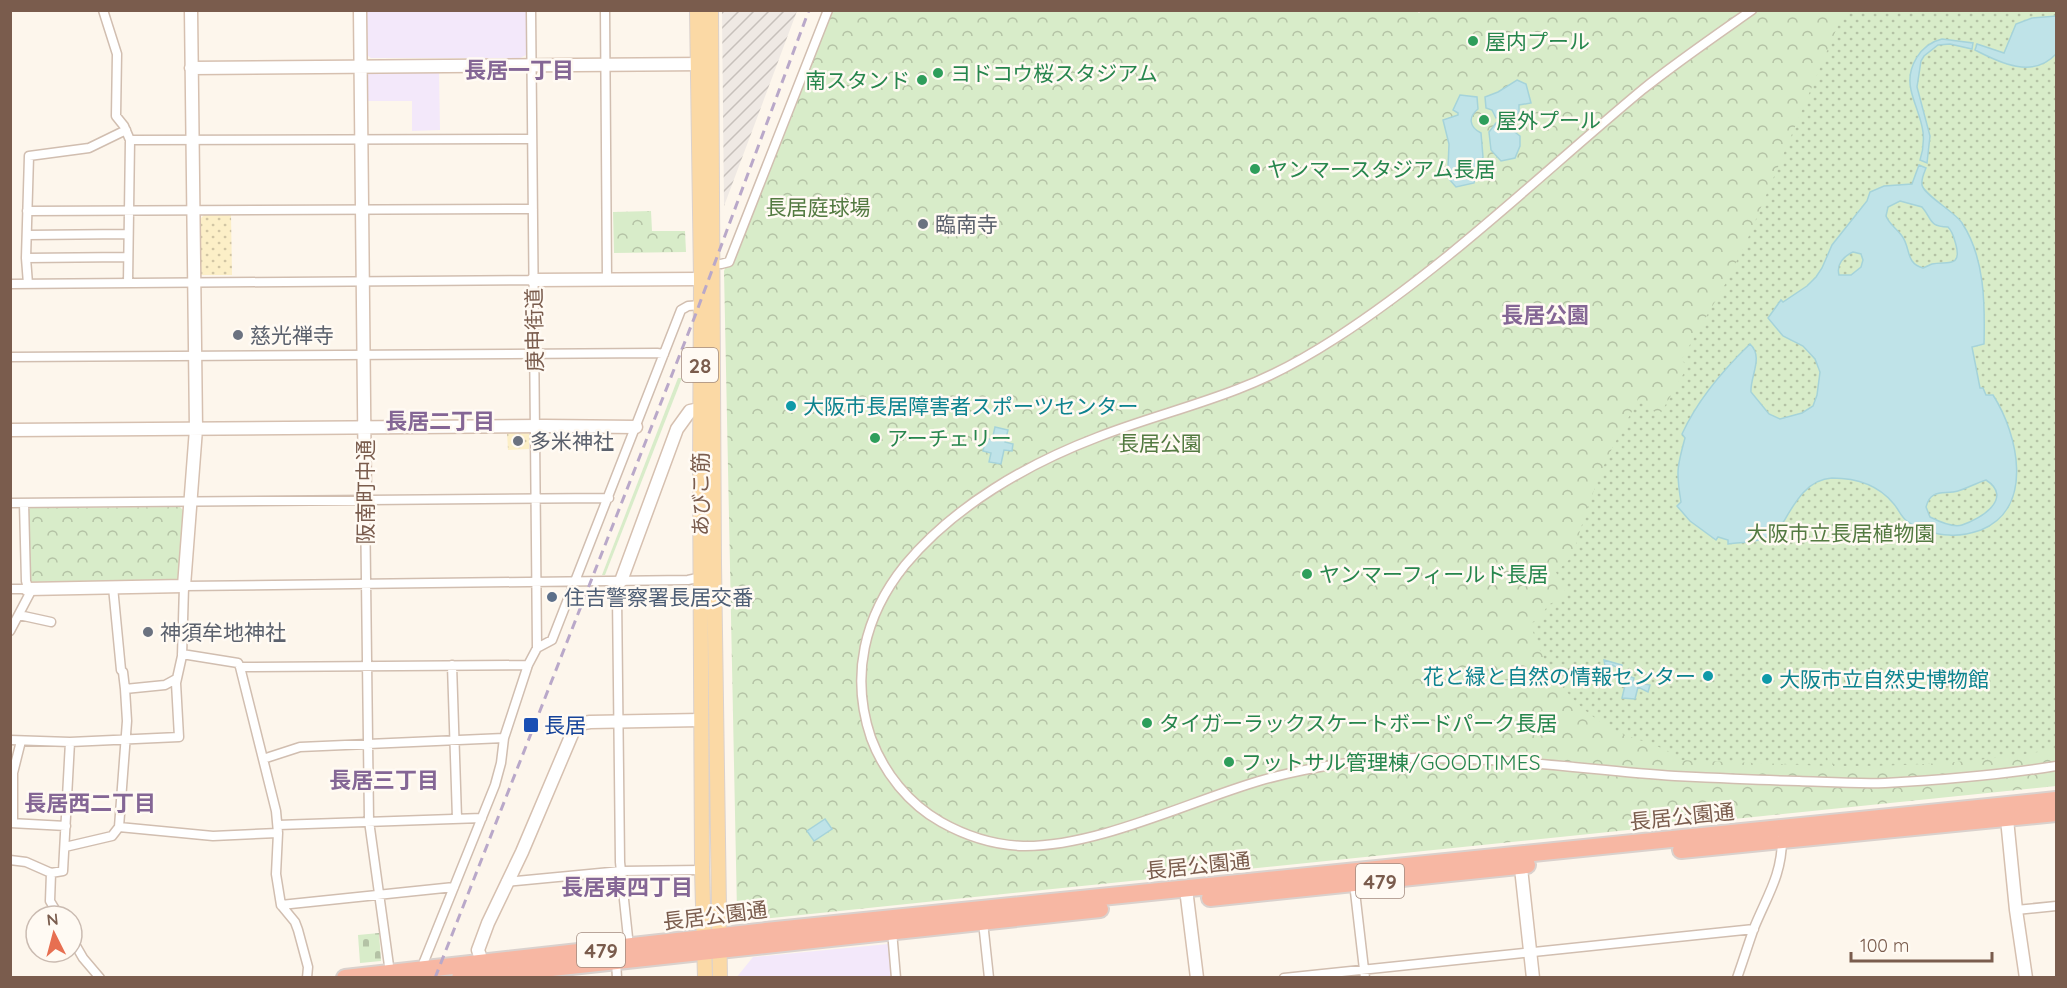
<svg xmlns="http://www.w3.org/2000/svg" width="2067" height="988" font-family="Quicksand,'Noto Sans JP',sans-serif">
	<style>
		.industrial { fill: url(#industrial-furrows) }
		.education { fill: #f3e8fa }
		.grass { fill: #d8ecc9 }
		.sand { fill: url(#sand-dots) }
		.cemetery { fill: url(#cemetery-stones) }
		.park { fill: url(#park-crowns) }
		.garden { fill: url(#garden-dots) }
		.water { fill: #bfe3e8; stroke: #a5d3da; stroke-width: 1.5; fill-rule: evenodd }
		.lines { fill: none; stroke-linecap: round; stroke-linejoin: round }
		.street-casing { stroke: #d1beb0; stroke-width: 11 }
		.secondary-casing { stroke: #d6c0b0; stroke-width: 15 }
		.primary-casing { stroke: #dad1cd; stroke-width: 16 }
		.highway-casing { stroke: #dad1cd; stroke-width: 20 }
		.street { stroke: #fff; stroke-width: 8 }
		.secondary { stroke: #fff; stroke-width: 12 }
		.primary { stroke: #fbd9a5; stroke-width: 14 }
		.highway { stroke: #f7b7a3; stroke-width: 16 }
		.rail { stroke: #b9a8c9; stroke-width: 3; stroke-dasharray: 9 6; stroke-linecap: butt }
		.leisure-dot { fill: #2e9e5b; stroke: #fffaf3; stroke-width: 2 }
		.worship-dot { fill: #6b7280; stroke: #fffaf3; stroke-width: 2 }
		.culture-dot { fill: #0f9aa8; stroke: #fffaf3; stroke-width: 2 }
		.service-dot { fill: #5c6f8a; stroke: #fffaf3; stroke-width: 2 }
		.transit-dot { fill: #1a4fb4; stroke: #fffaf3; stroke-width: 2 }
		.labels { text-anchor: middle; dominant-baseline: central; stroke-width: 5; stroke-linejoin: round; paint-order: stroke }
		.shield { fill: #fffaf3; stroke: #a28b7f; stroke-width: 1.5 }
		.shield-label { font-size: 20px; font-weight: bold; fill: #7a5c4d }
		.leisure-label { font-size: 21px; fill: #27864d; stroke: #fffaf3; text-anchor: start }
		.park-label { font-size: 21px; fill: #537a41; stroke: #fffaf3 }
		.worship-label { font-size: 21px; fill: #5b616d; stroke: #fffaf3; text-anchor: start }
		.street-label { font-size: 21px; fill: #7a5c4d; stroke: #fffaf3 }
		.culture-label { font-size: 21px; fill: #0d838f; stroke: #fffaf3; text-anchor: start }
		.service-label { font-size: 21px; fill: #4e5e75; stroke: #fffaf3; text-anchor: start }
		.transit-label { font-size: 21px; fill: #164399; stroke: #fffaf3; text-anchor: start }
		.neighbourhood-label { font-size: 22px; font-weight: bold; fill: #846695; stroke: #fffaf3 }
	</style>
	<defs>
		<pattern id="industrial-furrows" width="10" height="10" patternUnits="userSpaceOnUse" patternTransform="scale(1.5)"><rect width="10" height="10" fill="#efe9e4"/><path d="M-1 1l2-2M0 10L10 0M9 11l2-2" fill="none" stroke="#c7c0bb"/></pattern>
		<pattern id="sand-dots" width="8" height="8" patternUnits="userSpaceOnUse" patternTransform="scale(1.5)"><rect width="8" height="8" fill="#fcefc7"/><path d="M2 2h.1M6 6h.1" fill="none" stroke="#d1c5a4" stroke-width="1.8" stroke-linecap="round"/></pattern>
		<pattern id="cemetery-stones" width="16" height="16" patternUnits="userSpaceOnUse" patternTransform="scale(1.5)"><rect width="16" height="16" fill="#d8ecc9"/><path d="M2 7V4a2 2 0 0 1 4 0v3zM10 15v-3a2 2 0 0 1 4 0v3z" fill="#b4c2a5"/></pattern>
		<pattern id="park-crowns" width="20" height="18" patternUnits="userSpaceOnUse" patternTransform="scale(1.5)"><rect width="20" height="18" fill="#d8ecc9"/><path d="M2 6a3 3 0 1 1 6 0M12 15a3 3 0 1 1 6 0" fill="none" stroke="#b4c2a5"/></pattern>
		<pattern id="garden-dots" width="8" height="8" patternUnits="userSpaceOnUse" patternTransform="scale(1.5)"><rect width="8" height="8" fill="#d8ecc9"/><path d="M2 2h.1M6 6h.1" fill="none" stroke="#b4c2a5" stroke-width="1.8" stroke-linecap="round"/></pattern>
	</defs>
	<rect width="100%" height="100%" fill="#fdf6ec"/>
	<path class="industrial" d="M722 11H797L724 206Z"/>
	<path class="education" d="M367 11H526V55L520 58H371L367 55Z
		M439 72 440 130 412 131V101H367L366 73Z
		M888 944 892 977 736 978 753 957Z"/>
	<path class="grass" d="M678 378H682L605 575H602Z"/>
	<path class="sand" d="M231 214 232 275H201V218L204 215Z
		M526 431 529 434V449L508 450 507 432Z"/>
	<path class="cemetery" d="M379 933 381 961 360 963 358 935Z"/>
	<path class="park" d="M1416 10 1419 13 1422 10 2056 11V786L761 919 737 912 724 271 830 11Z
		M651 211 652 231H685L686 252 614 253 613 212Z
		M180 507 184 511 180 577 175 580 31 582 28 579V511L30 508Z"/>
	<path class="garden" d="M1844 11H2056V749C1983 762 1908 767 1833 766L1832 751 1827 752 1828 766 1680 760C1666 745 1636 741 1618 732 1585 716 1557 686 1542 654 1537 644 1535 634 1529 624L1540 618 1548 605 1567 595 1556 572 1572 557 1588 505 1607 458 1639 398 1659 416 1688 366 1681 360 1727 281 1748 238Z"/>
	<path class="water" d="M2056 16V54C2033 79 2000 63 1975 50L1977 44 2004 53 2016 24 2032 18Z
		M1942 39 1973 43 1972 49 1950 44 1938 45 1924 56 1921 61 1917 87 1930 136 1927 163 1920 160C1923 151 1924 141 1923 132 1921 117 1914 104 1911 90 1906 68 1920 44 1942 39Z
		M1517 80 1526 84 1531 103 1519 105V112L1517 114 1496 118 1492 110 1486 108 1485 97 1498 92Z
		M1460 95 1477 97 1478 109C1468 117 1469 127 1481 133L1483 157 1477 170 1478 173 1475 177 1474 183 1456 187 1449 179 1446 168 1448 167 1449 144 1443 120 1458 115V113L1453 110Z
		M1509 118 1515 124 1511 129 1520 136V146L1515 158 1501 161 1491 150 1489 132 1496 123 1507 121Z
		M1919 165 1926 168C1924 173 1921 179 1922 185 1924 195 1955 212 1962 223 1985 258 1985 304 1984 344L1972 347 1980 388H1983L1986 395H1993C2018 434 2035 508 1981 530 1972 533 1959 536 1949 535 1937 535 1917 529 1907 521 1901 517 1898 508 1893 503 1878 485 1856 478 1832 478 1808 479 1795 502 1784 521 1781 525 1780 529 1776 532 1763 542 1745 542 1728 544V540L1718 537 1716 540 1690 521 1677 506 1681 502C1676 472 1677 467 1685 438L1682 434C1698 399 1722 371 1750 344 1764 357 1750 376 1751 392L1769 414 1780 419 1802 413 1813 406 1817 395 1820 372 1815 359 1803 346 1783 336 1768 318 1781 300 1783 302 1807 286 1816 277 1822 268 1832 245 1867 201 1870 192 1884 186 1912 184ZM1900 201 1922 207C1933 220 1928 226 1948 227 1953 232 1954 238 1956 245 1962 268 1947 261 1932 264 1929 265 1926 267 1923 268 1905 263 1911 248 1902 236 1897 229 1889 224 1886 216L1888 207ZM1853 252 1861 254 1863 260 1861 267 1851 275H1839C1836 264 1844 256 1853 252ZM1986 480C2014 498 1981 519 1962 525 1953 528 1938 521 1930 517L1926 507C1931 488 1944 495 1958 491 1968 488 1976 483 1986 480Z
		M995 427 1008 430 1005 442 1013 444 1012 451 1004 450 1001 464 989 462 991 453 983 451 986 438 992 440Z
		M1604 660 1622 665 1620 673 1634 678 1633 682 1650 685 1648 692 1638 687 1635 699 1622 698 1626 681 1615 678 1617 668 1613 665 1612 669 1605 666Z
		M825 819 832 829 814 841 807 831Z"/>
	<g class="lines">
		<g class="street-casing">
			<path id="street" d="M103 10 117 54 116 116 124 126 130 140 128 283
				M531 10 537 648
				M605 10 607 280
				M1752 10C1715 36 1677 62 1642 90 1541 174 1447 266 1336 338 1305 358 1273 376 1238 389 1192 407 1144 419 1098 437 1027 464 954 506 905 565 864 616 850 676 871 738 884 773 909 804 941 822 966 836 993 845 1023 846 1096 847 1188 802 1259 781 1311 766 1364 759 1417 758 1504 757 1589 770 1675 776 1716 778 1758 780 1799 781 1827 782 1856 784 1885 783 1942 780 2000 775 2056 766
				M130 140 532 139
				M27 211 533 209
				M27 235 128 234
				M26 258 128 257
				M721 264 729 262 828 10
				M10 284 533 280
				M28 284 26 258 29 156 89 148 126 130
				M10 357 657 353 664 354
				M365 499 369 821 390 973
				M10 503 609 498
				M621 581 617 595 620 862 629 947
				M113 587 121 670 123 672 125 689 165 685 176 679
				M10 589H27
				M19 615 51 622
				M10 631 30 593 26 581 24 503
				M182 654 238 663 240 667 528 665
				M452 665 457 818
				M10 740 70 742 179 737 176 683 182 656 184 586 688 580 702 577
				M263 759 300 747 504 738
				M10 823 66 826
				M13 823V773L21 741
				M278 825 482 818
				M119 827 213 836 278 833 276 811 240 667
				M278 833 276 874 281 905 295 922 298 930 308 967 307 978
				M65 847 112 836 119 827 127 721 125 689
				M10 860 26 862 51 873 63 871 70 742
				M51 873 50 901 59 916
				M506 882 621 871 702 870
				M1354 883 1365 978
				M281 905 454 887
				M2016 910 2056 906
				M983 922 989 978
				M892 931 896 978
				M72 939 83 958 100 978
				M616 961 617 978
				M421 969 495 785 501 763 504 738 528 665 537 648 552 640 681 310 688 306 701 305
				M1284 978 1754 929
				M1737 978C1743 961 1748 945 1754 928 1767 896 1782 875 1782 839"/>
		</g>
		<g class="secondary-casing">
			<path id="secondary" d="M360 10 365 499
				M191 68 706 64
				M533 280 701 279
				M10 430 545 426 636 427
				M621 581 677 429 690 411 700 409
				M27 589 184 586 196 429 191 10
				M2006 809 2016 910 2026 978
				M1520 859 1533 978
				M1186 889 1197 978
				M482 962 478 950 488 923 522 852 575 727 577 724 590 722 701 720"/>
		</g>
		<g class="primary-casing">
			<path id="primary" d="M697 10 701 279 700 469 702 870 705 978
				M711 10 714 563 720 978"/>
		</g>
		<g class="highway-casing">
			<path id="highway" d="M1681 850 2056 813
				M1210 898 1527 865
				M345 978 766 931 2056 800
				M460 978 1100 909"/>
		</g>
		<use href="#street" class="street"/>
		<use href="#secondary" class="secondary"/>
		<use href="#primary" class="primary"/>
		<use href="#highway" class="highway"/>
		<path class="rail" d="M435 978 695 316 809 10"/>
	</g>
	<g class="leisure-dot">
		<circle cx="1473" cy="41" r="6"/>
		<circle cx="938" cy="73" r="6"/>
		<circle cx="922" cy="80" r="6"/>
		<circle cx="1484" cy="120" r="6"/>
		<circle cx="1255" cy="169" r="6"/>
		<circle cx="875" cy="438" r="6"/>
		<circle cx="1307" cy="574" r="6"/>
		<circle cx="1147" cy="723" r="6"/>
		<circle cx="1229" cy="762" r="6"/>
	</g>
	<g class="worship-dot">
		<circle cx="923" cy="224" r="6"/>
		<circle cx="238" cy="335" r="6"/>
		<circle cx="518" cy="441" r="6"/>
		<circle cx="148" cy="632" r="6"/>
	</g>
	<g class="culture-dot">
		<circle cx="791" cy="406" r="6"/>
		<circle cx="1708" cy="676" r="6"/>
		<circle cx="1767" cy="679" r="6"/>
	</g>
	<circle class="service-dot" cx="552" cy="597" r="6"/>
	<rect class="transit-dot" x="523" y="717" width="16" height="16" rx="3"/>
	<g class="labels">
		<g class="shield">
			<rect x="682" y="348" width="36" height="34" rx="4.5"/>
			<rect x="1356" y="864" width="48" height="34" rx="4.5"/>
			<rect x="577" y="933" width="48" height="34" rx="4.5"/>
		</g>
		<g class="shield-label">
			<text x="700" y="365">28</text>
			<text x="1380" y="881">479</text>
			<text x="601" y="950">479</text>
		</g>
		<g class="leisure-label">
			<text x="1485" y="41">屋内プール</text>
			<text x="950" y="73">ヨドコウ桜スタジアム</text>
			<text x="910" y="80" text-anchor="end">南スタンド</text>
			<text x="1496" y="120">屋外プール</text>
			<text x="1267" y="169">ヤンマースタジアム長居</text>
			<text x="887" y="438">アーチェリー</text>
			<text x="1319" y="574">ヤンマーフィールド長居</text>
			<text x="1159" y="723">タイガーラックスケートボードパーク長居</text>
			<text x="1241" y="762">フットサル管理棟/GOODTIMES</text>
		</g>
		<g class="park-label">
			<text x="818" y="207">長居庭球場</text>
			<text x="1160" y="443">長居公園</text>
			<text x="1841" y="533">大阪市立長居植物園</text>
		</g>
		<g class="worship-label">
			<text x="935" y="224">臨南寺</text>
			<text x="250" y="335">慈光禅寺</text>
			<text x="530" y="441">多米神社</text>
			<text x="160" y="632">神須牟地神社</text>
		</g>
		<g class="street-label">
			<text transform="translate(534 330) rotate(-91)">庚申街道</text>
			<text transform="translate(365 492) rotate(-90)">阪南町中通</text>
			<text transform="translate(700 494) rotate(-90)">あびこ筋</text>
			<text transform="translate(1682 816) rotate(-6)">長居公園通</text>
			<text transform="translate(1198 865) rotate(-6)">長居公園通</text>
			<text transform="translate(715 915) rotate(-7)">長居公園通</text>
		</g>
		<g class="culture-label">
			<text x="803" y="406">大阪市長居障害者スポーツセンター</text>
			<text x="1696" y="676" text-anchor="end">花と緑と自然の情報センター</text>
			<text x="1779" y="679">大阪市立自然史博物館</text>
		</g>
		<g class="service-label">
			<text x="564" y="597">住吉警察署長居交番</text>
		</g>
		<g class="transit-label">
			<text x="544" y="725">長居</text>
		</g>
		<g class="neighbourhood-label">
			<text x="519" y="70">長居一丁目</text>
			<text x="1545" y="315">長居公園</text>
			<text x="440" y="421">長居二丁目</text>
			<text x="384" y="780">長居三丁目</text>
			<text x="90" y="803">長居西二丁目</text>
			<text x="627" y="887">長居東四丁目</text>
		</g>
	</g>
	<rect width="2067" height="988" fill="none" stroke="#7a5c4d" stroke-width="24"/>
	<g transform="translate(54 934) rotate(354)"><circle r="28" fill="#fffaf3" stroke="#cabbb1" stroke-width="1.5"/>
	<path d="M0-4.5L10 22L0 15L-10 22Z" fill="#e76f51"/>
	<text y="-9" font-size="16" font-weight="bold" text-anchor="middle" fill="#7a5c4d">N</text>
	</g>
	<path d="M1851 952v9h141v-9" fill="none" stroke="#7a5c4d" stroke-width="3"/>
	<text x="1860" y="952" font-size="18" fill="#7a5c4d" stroke="#fffaf3" stroke-width="4.5" paint-order="stroke">100 m</text>
</svg>
